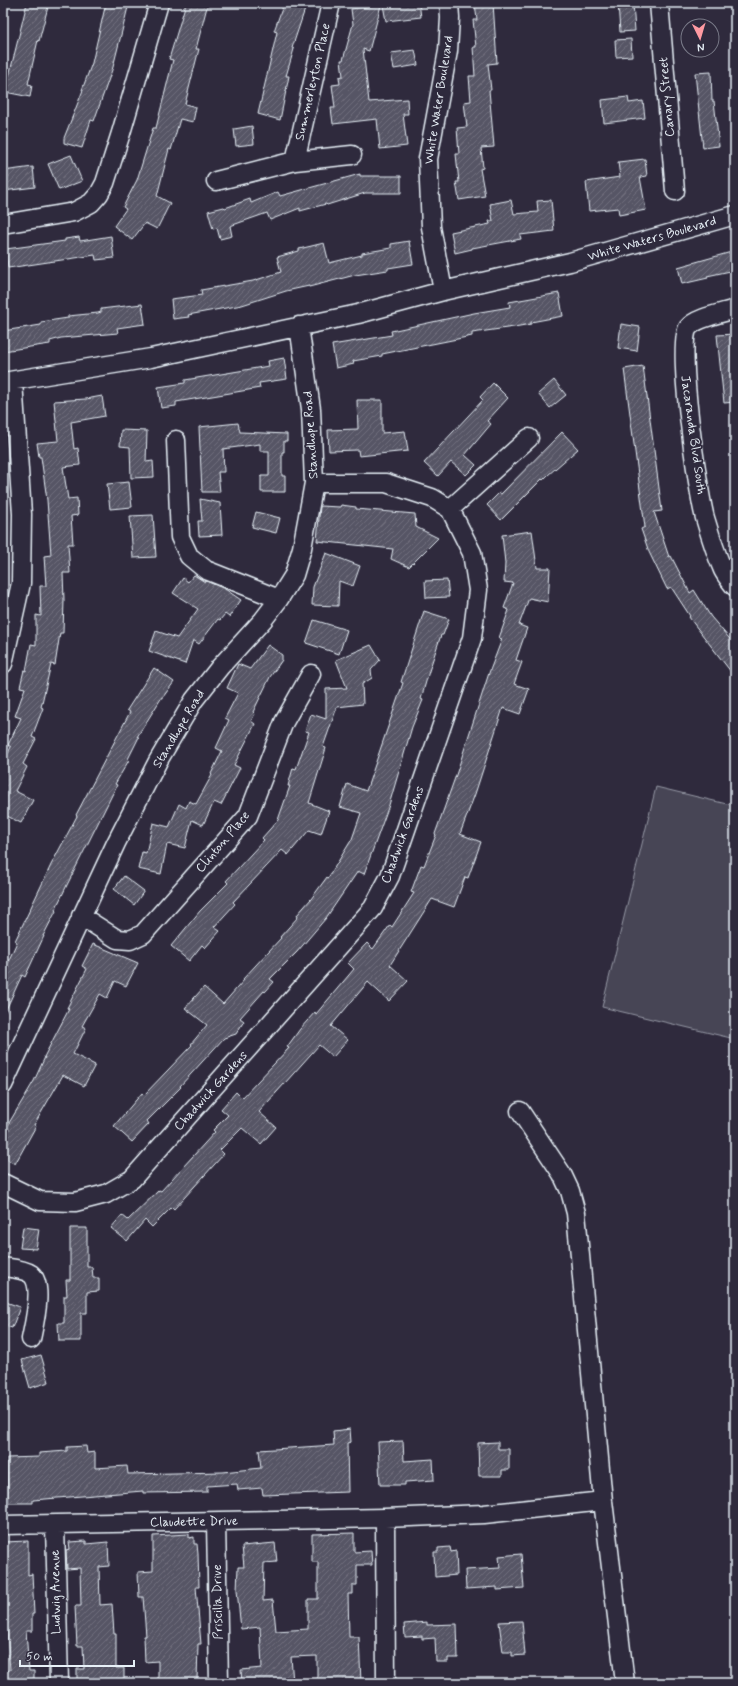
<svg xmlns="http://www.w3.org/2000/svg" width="738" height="1686" font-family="Mynerve,sans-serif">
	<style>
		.grass { fill: #464455; stroke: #979aa6 }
		.building { fill: url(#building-hatch); stroke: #e8f1f8 }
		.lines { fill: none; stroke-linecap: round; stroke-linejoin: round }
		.minor-casing { stroke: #e8f1f8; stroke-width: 21 }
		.minor { stroke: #2f2a3d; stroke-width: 18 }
		.labels { text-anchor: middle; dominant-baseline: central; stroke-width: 3.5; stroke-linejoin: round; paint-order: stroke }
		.street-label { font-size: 13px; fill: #e8f1f8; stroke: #2f2a3d }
	</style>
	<defs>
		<pattern id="building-hatch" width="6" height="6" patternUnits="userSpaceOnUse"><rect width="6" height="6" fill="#575565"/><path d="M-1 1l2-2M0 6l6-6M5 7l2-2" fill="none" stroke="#6f6e7c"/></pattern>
	</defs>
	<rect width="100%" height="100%" fill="#2f2a3d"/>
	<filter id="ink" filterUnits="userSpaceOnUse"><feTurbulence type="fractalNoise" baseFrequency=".025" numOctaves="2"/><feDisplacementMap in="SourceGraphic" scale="8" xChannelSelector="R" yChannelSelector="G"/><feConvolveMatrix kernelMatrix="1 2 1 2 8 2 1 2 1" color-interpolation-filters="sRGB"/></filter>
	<g filter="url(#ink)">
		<path class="grass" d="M656 787 735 806V1039L602 1007Z"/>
		<path class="building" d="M27 3H49L39 41 38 40 28 84 32 85 30 97 5 92 7 75 9 76Z
			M106 3H129L113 67 94 121 91 120 82 148 64 143V138L83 90H82L92 63Z
			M186 3H208L196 49H199L185 104 196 107 193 122 180 119 171 150 169 149 157 196 170 203 157 229 145 223 132 240 114 226 126 209 123 207 137 180 153 128H156L173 60 169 59Z
			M284 3H307L292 48 294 49 286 76H289L280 120 258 114 277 32 274 31Z
			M403 3H419L421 17 386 21 383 5Z
			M475 3H493L497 63 488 64 491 90H489L494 147 481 148 483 168 480 169 485 196 459 200 456 182H459L456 154H459L457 128 467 127 464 102 471 101 469 76H475L473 47H476L473 20H477Z
			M618 3H633L635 31 620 32Z
			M381 5 369 51 363 49 369 102 407 99 408 114H403L407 146 380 149 377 119 333 124 331 108H335L332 85 340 84 339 77 343 76 341 60H343L353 24 351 9Z
			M631 39 632 56 616 57 615 40Z
			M415 50 418 65 394 69 391 53Z
			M711 72 712 101H714L719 146 703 148 695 73Z
			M628 97 629 103 643 101 645 118 604 123 602 100Z
			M252 126 254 144 236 146 234 129Z
			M71 155 82 181 59 190 48 164Z
			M645 159 647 176 640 177 646 210 619 215 618 208 589 211 586 182 620 177 618 162Z
			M33 167 35 187 3 191V171Z
			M360 174V176H401V193H365L327 205 326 204 300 211V208L270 220 267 213 230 226 232 236 220 239 217 228 213 229 208 211 224 207 225 208 250 199 251 203 278 192 280 196Z
			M511 200 514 214 538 212 537 201 551 200 554 231 520 235 521 239 472 248V249L455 253 451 232 490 224 489 221H493L490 204Z
			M111 236 114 258 96 260 95 255 8 268 6 249 65 241V239L79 237 80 241Z
			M409 241 413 264 388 268V270L355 275 309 287V286L286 291 242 305 188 315 189 317 173 319 171 299 202 295 201 290 253 281 281 272 277 257 299 251V249L324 243 329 263 362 255V253L391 248V244Z
			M735 251V270L707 276 708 278 682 284 678 267Z
			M559 293 563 316 531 322V324L514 327 472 333V336L382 354V356L353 361 354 364 336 368 332 345 392 335 391 331 474 313 510 307 509 302Z
			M142 304 145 324 117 328 118 333 61 338 50 341V344L3 351V331L41 325V322L68 318V316L98 313 101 312V309Z
			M621 324 640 327 637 351 618 348Z
			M735 334V402L724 403 717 335Z
			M284 358 287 379 259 383 260 388 176 402V406L161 408 158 387 185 383V380L269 366 268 361Z
			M643 366 662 511 654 512 669 557 671 556 690 593 694 590 711 617 735 645V677L694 624 689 617 690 616 671 587 667 589 649 552 641 529 645 527 624 369Z
			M554 380 566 395 550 408 538 394Z
			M493 383 508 398 487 421 491 424 465 455 476 465 466 475 451 462 438 476 424 463 483 400 480 397Z
			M102 396 105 416 71 422 74 449 78 448 80 465 63 467 68 499 77 498 78 515 71 516 73 544H68L70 573H63L64 600 63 633H60L55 665 51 664 41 707 43 708 32 737 36 739 23 764 27 767 15 791 33 800 21 823 3 814V763L11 747 8 745 21 718 15 716 25 688 20 687 24 670 26 671 31 644 36 645V615L41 616 40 586H46L44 556 51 555 47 500 41 457H39L37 443 58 441 54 401 86 399Z
			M357 400H382V433L405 431 408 451 359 456 358 450 329 451 328 430 358 429Z
			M238 423 240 432 287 434V441H284V452H282V476H285V492H261V476H269V451H260V444L223 449 224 472H218L220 492H202L199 427Z
			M121 430 147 431 146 462 153 461 154 477 131 478 130 447 120 446Z
			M562 432 578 449 548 475 543 480 542 479 501 520 487 505 499 493 501 494Z
			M129 482 132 507 110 509 107 484Z
			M200 499 220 503 222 535 199 536 198 521H202Z
			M341 505 356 507V509L415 514 416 527 438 538 409 567 391 559 393 549 317 541 320 506 340 507Z
			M256 512 280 518 276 533 252 527Z
			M153 515 156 557 133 558 130 516Z
			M532 531 537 568H550L548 602 529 598 519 625 527 628 516 660 522 662 514 684 529 689 520 714 503 708 475 794 460 834 481 842 468 878 465 877 454 907 432 899 390 965 408 981 389 1001 368 982 331 1026 348 1040 333 1057 319 1045 259 1112 276 1127 261 1144 242 1128 220 1150 224 1154 174 1209 172 1207 152 1227 145 1220 127 1241 111 1228 122 1215 128 1220 159 1190 161 1191 215 1132 213 1130 228 1115 221 1109 236 1092 242 1098 289 1048 287 1047 300 1029 315 1012 316 1014 354 969 348 963 367 943 373 949 390 925 392 927 414 893 411 892 421 865 424 866 436 835 435 834 456 775 489 673 502 639 499 638 509 610 504 608 513 583 504 582 505 563 502 535Z
			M326 553 360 566 353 586 339 581 338 606 312 605 313 587Z
			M194 575 205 582 206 581 225 589 241 600 229 617 225 614 220 620 218 619 199 644 193 640 185 664 149 651 156 631 177 638 198 609 173 593 183 578 188 582Z
			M447 580 449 597 426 598 425 581Z
			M424 611 449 619 443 635H441L429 671 421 699 423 700 412 727 389 805 364 874 358 871 326 918 297 952 270 979 274 982 265 992 264 991 240 1018 244 1021 236 1034 224 1038 180 1086 181 1087 147 1121 149 1124 132 1142 114 1126 142 1093 144 1095 192 1045 191 1044 207 1025 185 1008 204 987 223 1004 244 980 243 979 281 938 280 937 298 917 297 915 311 899 327 877 328 878 352 839 361 813 340 807 347 784 366 791 403 683 401 682Z
			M314 620 347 630 339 654 306 643Z
			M268 645 282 655V660L270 677 253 712 255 714 251 721 255 724 234 765 240 768 221 805 214 802 203 825 192 820 185 848 167 844 161 874 138 869 142 852 146 853 153 823 169 827 179 804 186 808 189 801 196 804 212 775 211 774 222 751 216 748 229 720 225 718 238 693 227 688 238 664 250 669Z
			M371 645 380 660 371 670 372 678 362 684 363 704 337 707 323 747 326 748 309 803 329 811 321 834 309 830 288 855 282 850 233 902 235 904 214 927 220 931 205 948 202 945 189 961 171 946 200 911 228 883 226 881 264 840 262 838 278 820 290 786H288L293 768 296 769 309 732 305 731 311 714 326 719V689L347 688 336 660Z
			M154 668 174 682 163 697H162L137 737H139L128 759 129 760 115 784 117 785 67 885 55 910 56 911 43 936H44L25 977 22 975 3 1016V973L17 942 15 941 51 865 77 816 76 815 130 712 127 710Z
			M124 876 144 891 134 905 114 889Z
			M93 944 138 963 126 986 115 981 107 998 100 994 82 1026 86 1028 73 1054 95 1065 84 1086 63 1075 34 1125 36 1126 15 1164 3 1157V1140L9 1129 6 1128 34 1081 45 1057H44L69 1009 67 1008 87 969 82 966Z
			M23 1227 39 1229 36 1249 20 1248Z
			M70 1228H87V1267H92L93 1278H99V1291L87 1292V1313H81V1341H59L58 1323H64V1296H67L66 1280H70Z
			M3 1301 20 1307 12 1328 3 1325Z
			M41 1355 49 1382 30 1388 22 1360Z
			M350 1429 351 1442 347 1443 348 1492 263 1495 262 1488 238 1490 237 1484 207 1486V1492L143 1493V1491L33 1500V1503H8L7 1458 39 1457V1453L67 1451V1447L86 1446 87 1453 95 1452V1468L127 1466 128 1474 223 1472 261 1468 259 1450 334 1445 333 1431Z
			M403 1441 404 1461 433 1459 434 1480 405 1482V1485H380L378 1442Z
			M498 1442V1449H509V1470H502V1476H479L478 1443Z
			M354 1533V1552L371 1551 372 1565H357V1585H353V1594H348L349 1637H359L361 1683H317V1656L291 1657 293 1683H242L241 1670 262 1668 260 1627 241 1629 237 1590 238 1567H244L242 1546 275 1543 277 1562 264 1563 263 1601 273 1600 276 1631 308 1629V1599H318V1562H312V1534Z
			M189 1534V1538L194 1537V1544H197L198 1554 199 1587H196L201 1644H198L197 1681H194V1683H158V1661L145 1662 144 1636H146L143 1597H139L138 1572 153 1571V1536Z
			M28 1541V1575L32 1574 34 1614H32V1631H26L29 1671H34V1683H3V1671L10 1670 7 1631H3V1607H5L3 1542Z
			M86 1541V1544L108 1542 109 1566 99 1567 100 1605 112 1604 114 1634H116V1668H124V1683H77V1669H84L83 1646H77L75 1606H81L80 1568 67 1569 66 1550 70 1549 69 1542Z
			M450 1547 451 1552 456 1551 457 1575 435 1577 434 1552H438V1548Z
			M521 1554 524 1588 497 1590V1587L466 1589 465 1570 500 1568 499 1556Z
			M522 1621 525 1655 512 1656V1652H503L499 1622Z
			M427 1622V1625L457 1624 458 1658H448V1662H436L435 1638 422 1639V1636L405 1637 404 1624Z"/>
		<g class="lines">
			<g class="minor-casing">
				<path id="minor" d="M659 3 675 191
					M295 161 331 3
					M216 181 295 161 352 155
					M3 224 74 212 91 203 99 194 105 183 121 133 159 3
					M443 291 431 227 428 159 448 51 450 18 449 3
					M735 309C723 313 695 318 688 328 676 344 698 493 705 518 710 535 716 554 723 570 726 576 731 582 735 587
					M3 382 151 358 358 314 443 291 570 262 735 215
					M176 440 180 537 189 556 206 570 279 599
					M450 509 529 438
					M3 664 21 583 22 514 13 381
					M81 916 117 939 130 940 143 934 248 816 284 722 311 674
					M3 1085 116 843 158 761 194 700 220 667 263 620 279 599 294 575 302 548 314 483 311 409 299 326
					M520 1111 562 1174 570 1191 576 1213 603 1501 625 1683
					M3 1183 40 1201 75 1202 106 1194 132 1179 373 908 390 876 472 638 478 590 472 553 450 509 432 498 386 483H314
					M3 1267C11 1268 24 1269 31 1274 44 1285 34 1324 31 1339
					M385 1518 386 1683
					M216 1522 219 1683
					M3 1525 385 1518 484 1514 603 1501
					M55 1525 59 1683"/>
			</g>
			<use href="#minor" class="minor"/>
		</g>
	</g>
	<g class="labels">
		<g class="street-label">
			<text transform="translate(313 82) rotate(-77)">Summerleyton Place</text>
			<text transform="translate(667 97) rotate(-95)">Canary Street</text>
			<text transform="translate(439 100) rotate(-81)">White Water Boulevard</text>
			<text transform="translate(652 239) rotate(-16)">White Waters Boulevard</text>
			<text transform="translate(311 435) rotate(-94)">Standhope Road</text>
			<text transform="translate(693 435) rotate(82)">Jacaranda Blvd South</text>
			<text transform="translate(179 729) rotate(-59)">Standhope Road</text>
			<text transform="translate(403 835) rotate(-70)">Chadwick Gardens</text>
			<text transform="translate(223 842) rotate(-50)">Clinton Place</text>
			<text transform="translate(211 1091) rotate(-48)">Chadwick Gardens</text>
			<text transform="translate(194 1522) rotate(-1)">Claudette Drive</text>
			<text transform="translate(56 1592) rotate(-91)">Ludwig Avenue</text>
			<text transform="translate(218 1602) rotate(-91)">Priscilla Drive</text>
		</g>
	</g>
	<rect width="738" height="1686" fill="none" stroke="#2f2a3d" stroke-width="16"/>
	<rect x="8" y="8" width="722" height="1670" fill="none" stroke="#e8f1f8" stroke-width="1.5" filter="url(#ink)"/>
	<g transform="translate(700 38) rotate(175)"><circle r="19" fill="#2f2a3d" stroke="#797a88"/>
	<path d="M0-3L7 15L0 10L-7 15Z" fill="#ff9aa2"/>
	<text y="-6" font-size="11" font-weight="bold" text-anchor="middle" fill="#e8f1f8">N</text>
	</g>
	<path d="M20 1660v6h114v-6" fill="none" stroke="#e8f1f8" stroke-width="2"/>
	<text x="26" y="1660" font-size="12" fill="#e8f1f8" stroke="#2f2a3d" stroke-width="3" paint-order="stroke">50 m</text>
</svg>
